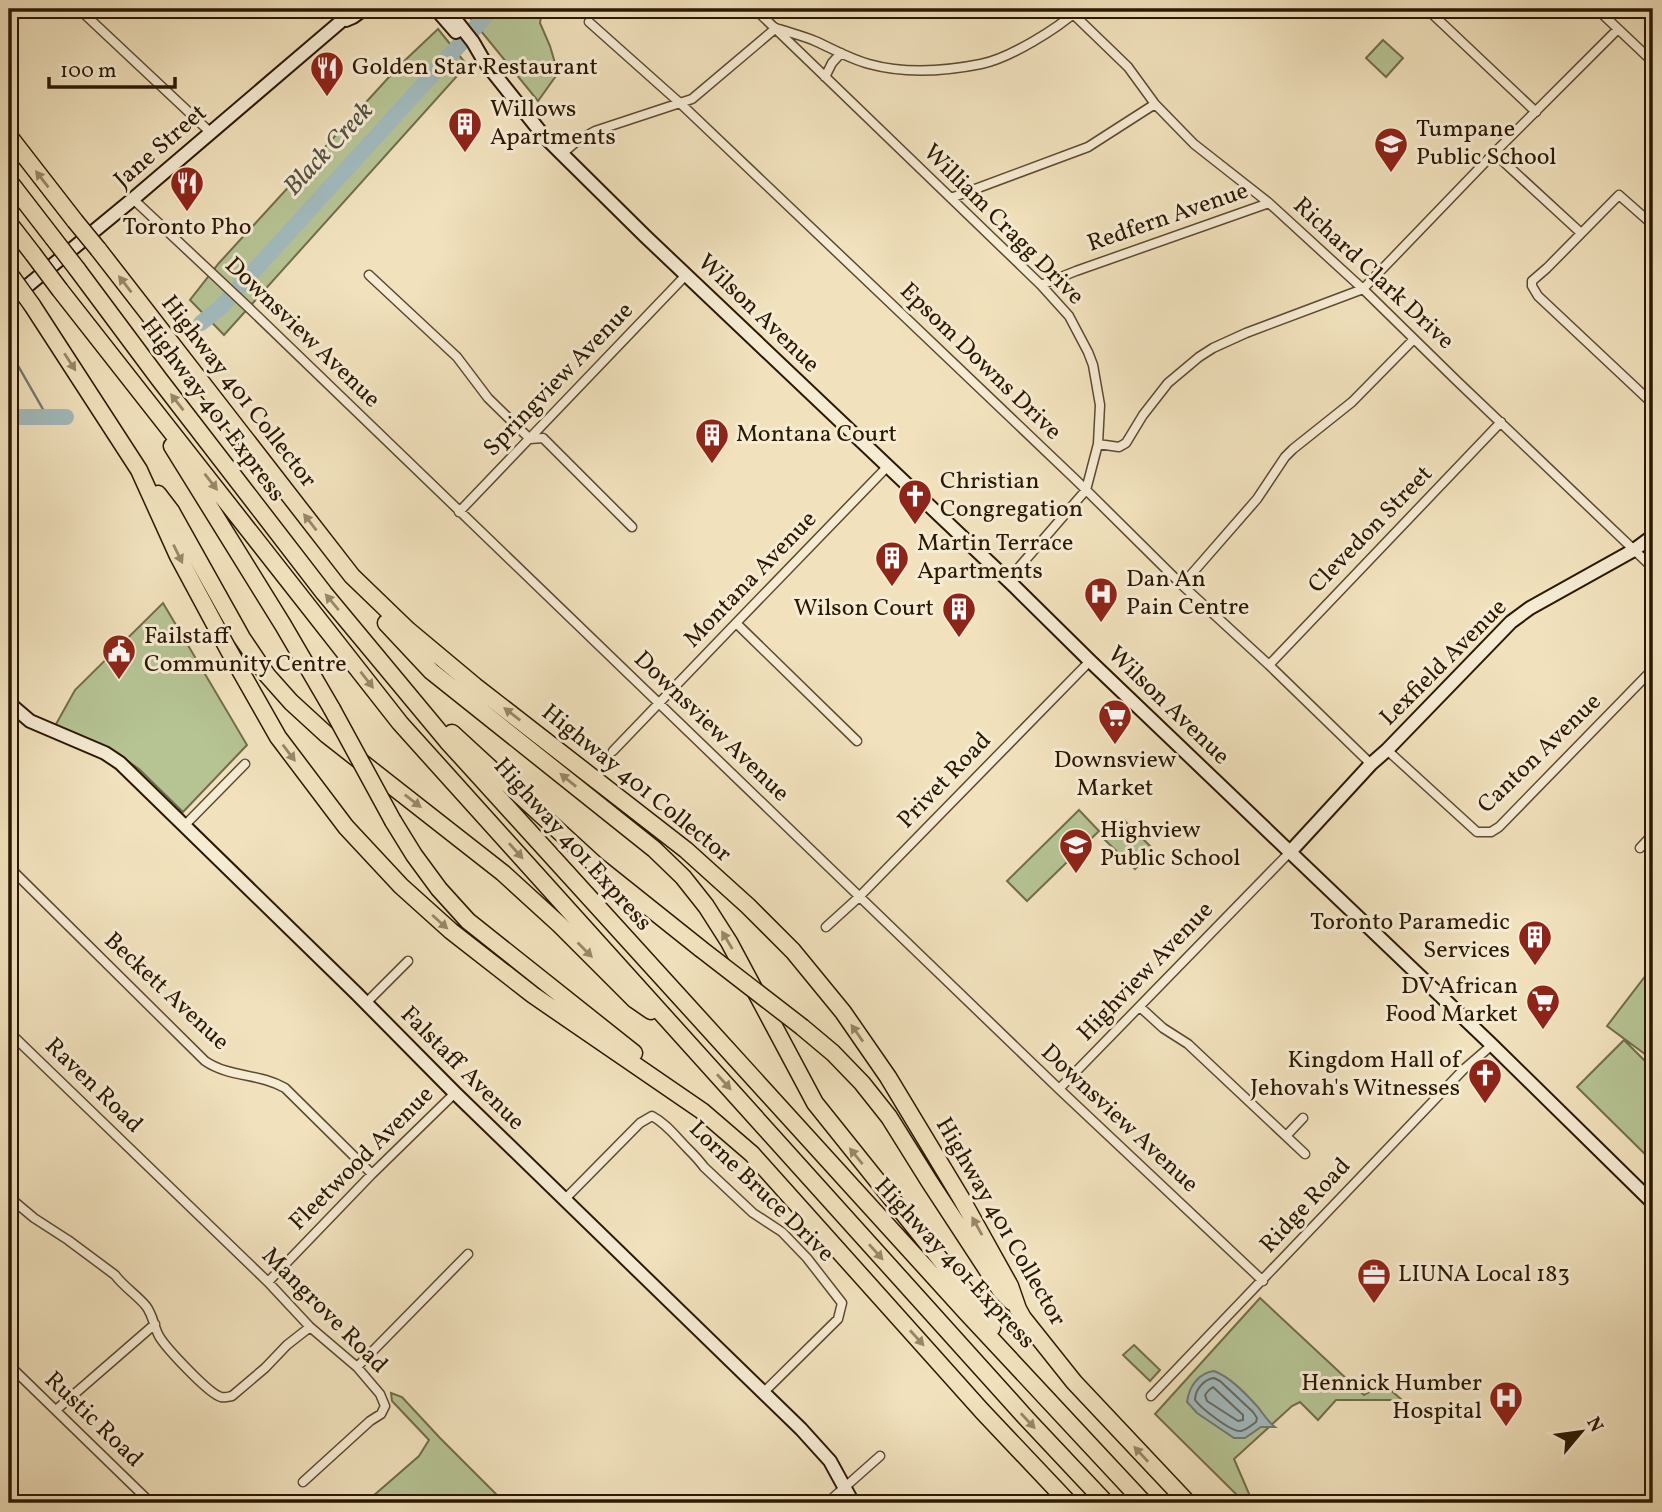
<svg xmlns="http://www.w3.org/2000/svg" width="1662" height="1512" font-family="Vollkorn,serif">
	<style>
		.green { fill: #b6c494; stroke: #706e4a; stroke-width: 2 }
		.water { fill: #a1babd; stroke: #727971; stroke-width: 2 }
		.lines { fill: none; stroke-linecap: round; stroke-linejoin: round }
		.shore { stroke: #66695e; stroke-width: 2 }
		.stream { stroke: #727971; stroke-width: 2.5 }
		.river { stroke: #a1babd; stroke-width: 16 }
		.street-casing { stroke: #5c4a2f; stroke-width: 11 }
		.secondary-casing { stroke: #2b1800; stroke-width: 16 }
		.highway-casing { stroke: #2b1800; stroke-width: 19 }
		.street { stroke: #f6ecd4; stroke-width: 8 }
		.secondary { stroke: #f6ecd4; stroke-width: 12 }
		.highway { stroke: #f1e2bd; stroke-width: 16 }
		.highway-bridge-casing { stroke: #2b1800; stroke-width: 19; stroke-linecap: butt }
		.highway-bridge { stroke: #f1e2bd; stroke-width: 16 }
		.oneway { fill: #988768 }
		.labels { text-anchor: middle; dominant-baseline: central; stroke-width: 6; stroke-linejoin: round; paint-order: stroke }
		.poi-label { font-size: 24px; fill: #2b1800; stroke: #f6ecd4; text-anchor: start }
		.street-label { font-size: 24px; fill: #2b1800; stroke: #f6ecd4 }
		.water-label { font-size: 26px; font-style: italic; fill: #545142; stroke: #f6ecd4 }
	</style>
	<rect width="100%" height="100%" fill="#f1e2bd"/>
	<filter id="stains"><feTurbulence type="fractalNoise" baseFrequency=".00286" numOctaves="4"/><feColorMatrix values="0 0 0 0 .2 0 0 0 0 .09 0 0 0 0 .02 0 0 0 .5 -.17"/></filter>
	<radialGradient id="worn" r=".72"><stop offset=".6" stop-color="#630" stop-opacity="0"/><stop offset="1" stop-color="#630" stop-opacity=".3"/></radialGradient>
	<path class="green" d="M463 9H542L540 23 550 46 558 73 538 101Z
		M438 29 467 65 224 335 190 300 219 263 400 65Z
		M1383 40 1403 58 1386 77 1366 58Z
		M163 603 247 745 183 812 139 769 109 748 55 726 75 690Z
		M1079 810 1099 831 1027 901 1007 881Z
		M1124 820 1154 850 1135 869 1105 840Z
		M1653 966V1060L1607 1026Z
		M1624 1040 1653 1069V1158L1651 1160 1577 1087Z
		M1260 1298 1364 1395 1376 1388 1379 1380 1402 1400H1336L1318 1420 1300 1402 1292 1406 1234 1459 1253 1503H1245L1155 1414Z
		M1134 1345 1160 1370 1150 1381 1123 1355Z
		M391 1393 402 1397 440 1438 505 1503H365L419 1456 429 1440 392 1401Z"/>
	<path class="water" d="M1214 1371C1230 1377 1245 1393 1257 1406 1263 1413 1267 1421 1275 1427H1261L1245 1438H1234L1197 1413 1187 1402C1189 1387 1198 1373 1214 1371Z"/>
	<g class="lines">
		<path class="shore" d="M1214 1378 1220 1381 1253 1412 1257 1418 1256 1422C1252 1425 1246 1430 1241 1431 1232 1433 1201 1408 1195 1400 1195 1390 1204 1379 1214 1378Z
			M1213 1387 1243 1415V1420L1238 1421 1207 1401 1205 1395 1209 1390Z"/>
		<path class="stream" d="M9 350 48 418"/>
		<path class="river" d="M201 323 221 307 492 9
			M9 414 18 417H66"/>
		<g class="street-casing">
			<path id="street" d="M79 9 210 132
				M755 9 1041 285 1069 316 1088 352 1093 365 1100 405 1098 444 1086 490 1008 580
				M1068 9 1128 67 1155 104 1194 144 1269 203 1363 289 1458 382 1653 568
				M1427 9 1536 112
				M1597 9 1653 62
				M589 22 681 104 884 297 1076 480 1182 585 1269 665 1371 764
				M779 29C791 33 803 36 815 41 833 49 850 59 869 64 905 74 946 71 981 64 1010 58 1057 29 1079 9
				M825 77 832 63 841 53
				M1494 153 1581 233
				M562 154 577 141 595 131 692 99 776 28
				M951 198 1088 147 1155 104
				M133 199 248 307 1059 1089 1263 1281
				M1653 225 1619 195 1547 268 1532 281V286L1538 296 1653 404
				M369 275 457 357 488 398 530 439
				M1041 285 1076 271 1269 203
				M530 439 543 438 632 527
				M1098 444 1119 447 1126 443 1143 415 1168 383 1199 357 1213 348 1246 333 1363 289 1494 153 1618 29
				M459 512 686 275
				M1182 585 1257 499 1285 457 1293 449 1352 402 1414 339
				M736 623 857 741
				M1269 665 1501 422
				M1387 750 1477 832H1491L1499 827 1653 669
				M613 751 736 623 887 467
				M185 825 245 764
				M1640 848 1653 834
				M9 867 205 1061C230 1078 259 1073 285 1088L372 1174
				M826 927 859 897 1090 661
				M366 1003 408 961
				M1140 1007 1163 1028 1188 1044 1305 1154
				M9 1032 268 1282 310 1327 357 1367 380 1394 385 1406 381 1414 370 1421 303 1482
				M1059 1089 1290 852
				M1286 1136 1303 1118
				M9 1197 34 1218 68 1240 115 1275C124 1287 137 1295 146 1306 153 1315 154 1327 159 1336 166 1348 209 1394 221 1397 226 1398 227 1397 232 1396L265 1368 287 1345 310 1327
				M565 1199 640 1123 652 1116C667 1124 676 1137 688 1149 694 1155 699 1160 704 1167L753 1213 782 1232 807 1258 842 1303 838 1319 763 1393
				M268 1282 372 1174 455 1093
				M9 1365 151 1503
				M357 1367 468 1254
				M1151 1396 1463 1070 1492 1045
				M56 1410 155 1324
				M827 1503 880 1456"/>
		</g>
		<g class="secondary-casing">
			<path id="secondary" d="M436 9 456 32
				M447 9 473 42 484 61 543 135 562 154 645 236 1015 587 1090 661 1492 1045 1653 1203
				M346 20 353 17 364 9
				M9 301 133 199 339 23 351 9
				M9 703 30 721 105 753 120 763 356 993 455 1093 801 1429 830 1461 853 1503
				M1290 852 1371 764 1387 750 1511 622 1530 608 1634 550 1653 536"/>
		</g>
		<g class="highway-casing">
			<path id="highway" d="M9 136 75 221
				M9 181 53 238
				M9 223 33 254
				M98 249 352 576 408 630 475 686 686 850 748 906 793 951 843 1012 888 1077 961 1198 1010 1286 1018 1309 1023 1318 1074 1382 1188 1503
				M77 269 159 379 324 593 447 741 966 1312 1144 1503
				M60 290 400 723 1027 1419 1106 1503
				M32 305 139 470 178 556 228 649 278 737 346 827 401 886 451 931 533 995 702 1111 752 1154 982 1411 1069 1503
				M172 446 283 625 332 709
				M158 494 171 511 242 638 267 675 291 702 327 735 503 873 560 925 635 1000 651 1011
				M386 623 431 671 654 849 683 877 706 906 729 942 815 1103 976 1304 992 1328
				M452 733 597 866 701 949
				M393 821 414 855 439 889 468 921 634 1053
				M802 1027 833 1053 862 1083 889 1117 929 1181 1001 1291 1012 1302"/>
		</g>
		<use href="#street" class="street"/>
		<use href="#secondary" class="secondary"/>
		<use href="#highway" class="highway"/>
		<g class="highway-bridge-casing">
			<path id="highway-bridge" d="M75 221 98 249
				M53 238 77 269
				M33 254 60 290
				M11 276 32 305
				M332 709 393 821
				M701 949 802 1027"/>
		</g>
		<use href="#highway-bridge" class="highway-bridge"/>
	</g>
	<defs><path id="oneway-solid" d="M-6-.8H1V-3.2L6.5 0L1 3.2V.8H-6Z" transform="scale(1.75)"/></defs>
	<g class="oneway">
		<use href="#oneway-solid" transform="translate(42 179) rotate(-128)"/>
		<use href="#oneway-solid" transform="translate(125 284) rotate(-128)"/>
		<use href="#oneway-solid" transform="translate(70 362) rotate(57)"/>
		<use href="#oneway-solid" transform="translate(177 402) rotate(-128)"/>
		<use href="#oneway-solid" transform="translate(211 482) rotate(52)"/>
		<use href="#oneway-solid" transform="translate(310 522) rotate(-128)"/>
		<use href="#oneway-solid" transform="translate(178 554) rotate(64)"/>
		<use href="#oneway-solid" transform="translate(332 602) rotate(-130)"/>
		<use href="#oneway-solid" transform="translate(367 680) rotate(52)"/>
		<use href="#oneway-solid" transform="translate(512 714) rotate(-142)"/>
		<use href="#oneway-solid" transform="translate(289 753) rotate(53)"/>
		<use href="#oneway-solid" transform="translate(568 780) rotate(-141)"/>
		<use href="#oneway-solid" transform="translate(413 801) rotate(38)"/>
		<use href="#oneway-solid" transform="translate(516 851) rotate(48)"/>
		<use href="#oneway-solid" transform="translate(440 922) rotate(42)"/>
		<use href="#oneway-solid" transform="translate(727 940) rotate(-121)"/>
		<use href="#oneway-solid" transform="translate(585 950) rotate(45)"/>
		<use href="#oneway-solid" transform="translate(857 1033) rotate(-125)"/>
		<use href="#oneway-solid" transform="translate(724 1082) rotate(48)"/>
		<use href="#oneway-solid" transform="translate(856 1156) rotate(-129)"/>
		<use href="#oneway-solid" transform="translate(977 1226) rotate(-119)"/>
		<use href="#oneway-solid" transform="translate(876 1252) rotate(48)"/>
		<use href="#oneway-solid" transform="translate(917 1338) rotate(48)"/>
		<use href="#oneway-solid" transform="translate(1028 1421) rotate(47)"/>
		<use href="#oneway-solid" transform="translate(1141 1454) rotate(-133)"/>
	</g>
	<defs>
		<g id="restaurant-pin" transform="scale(1.75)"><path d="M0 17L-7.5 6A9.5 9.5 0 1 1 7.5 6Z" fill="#8f2418" stroke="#f6ecd4"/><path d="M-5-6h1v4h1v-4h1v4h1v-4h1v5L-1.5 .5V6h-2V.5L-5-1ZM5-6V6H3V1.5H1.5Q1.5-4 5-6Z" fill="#fff"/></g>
		<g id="building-pin" transform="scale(1.75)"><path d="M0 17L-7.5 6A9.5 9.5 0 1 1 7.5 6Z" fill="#8f2418" stroke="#f6ecd4"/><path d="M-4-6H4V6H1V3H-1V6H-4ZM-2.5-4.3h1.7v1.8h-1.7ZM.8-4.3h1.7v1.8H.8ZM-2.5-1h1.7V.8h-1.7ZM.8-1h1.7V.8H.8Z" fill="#fff"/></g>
		<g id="school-pin" transform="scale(1.75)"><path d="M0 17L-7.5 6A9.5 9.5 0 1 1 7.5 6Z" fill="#8f2418" stroke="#f6ecd4"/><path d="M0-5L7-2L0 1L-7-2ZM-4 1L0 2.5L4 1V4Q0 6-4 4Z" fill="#fff"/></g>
		<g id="church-pin" transform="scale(1.75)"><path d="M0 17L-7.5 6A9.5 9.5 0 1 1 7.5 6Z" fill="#8f2418" stroke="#f6ecd4"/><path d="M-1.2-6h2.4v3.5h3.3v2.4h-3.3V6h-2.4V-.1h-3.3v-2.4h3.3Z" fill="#fff"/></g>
		<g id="hospital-pin" transform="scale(1.75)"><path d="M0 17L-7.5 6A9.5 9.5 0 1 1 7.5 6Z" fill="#8f2418" stroke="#f6ecd4"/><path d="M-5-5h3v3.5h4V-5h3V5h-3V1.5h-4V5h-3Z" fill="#fff"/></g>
		<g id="civic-pin" transform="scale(1.75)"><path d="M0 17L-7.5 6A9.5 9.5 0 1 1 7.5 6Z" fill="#8f2418" stroke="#f6ecd4"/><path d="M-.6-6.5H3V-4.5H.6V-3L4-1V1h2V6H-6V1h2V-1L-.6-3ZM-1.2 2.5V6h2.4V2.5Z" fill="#fff"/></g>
		<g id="supermarket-pin" transform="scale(1.75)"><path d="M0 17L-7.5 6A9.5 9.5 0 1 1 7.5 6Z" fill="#8f2418" stroke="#f6ecd4"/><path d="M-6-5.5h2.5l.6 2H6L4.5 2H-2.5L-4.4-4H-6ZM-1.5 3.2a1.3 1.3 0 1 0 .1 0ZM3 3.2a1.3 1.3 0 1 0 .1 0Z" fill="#fff"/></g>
		<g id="office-pin" transform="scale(1.75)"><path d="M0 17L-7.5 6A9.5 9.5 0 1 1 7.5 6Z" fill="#8f2418" stroke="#f6ecd4"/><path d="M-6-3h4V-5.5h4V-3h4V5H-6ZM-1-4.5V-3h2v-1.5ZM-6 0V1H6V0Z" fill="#fff"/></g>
	</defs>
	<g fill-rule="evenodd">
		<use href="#restaurant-pin" x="327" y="68"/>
		<use href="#building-pin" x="465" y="124"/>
		<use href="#school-pin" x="1391" y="144"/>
		<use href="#restaurant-pin" x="187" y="183"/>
		<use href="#building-pin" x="712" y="435"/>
		<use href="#church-pin" x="915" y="496"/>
		<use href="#building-pin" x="892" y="558"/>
		<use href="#hospital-pin" x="1101" y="594"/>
		<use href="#building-pin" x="959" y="609"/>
		<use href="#civic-pin" x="119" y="651"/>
		<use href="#supermarket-pin" x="1115" y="716"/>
		<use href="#school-pin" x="1076" y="845"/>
		<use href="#building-pin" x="1535" y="937"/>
		<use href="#supermarket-pin" x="1543" y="1001"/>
		<use href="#church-pin" x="1485" y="1075"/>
		<use href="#office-pin" x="1374" y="1275"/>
		<use href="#hospital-pin" x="1506" y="1398"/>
	</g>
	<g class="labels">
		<g class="poi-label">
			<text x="352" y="68">Golden Star Restaurant</text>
			<text x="490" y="110">Willows<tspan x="490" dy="28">Apartments</tspan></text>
			<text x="1416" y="130">Tumpane<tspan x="1416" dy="28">Public School</tspan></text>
			<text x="187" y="228" text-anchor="middle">Toronto Pho</text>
			<text x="736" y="435">Montana Court</text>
			<text x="940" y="482">Christian<tspan x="940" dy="28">Congregation</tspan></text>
			<text x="917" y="544">Martin Terrace<tspan x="917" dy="28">Apartments</tspan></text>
			<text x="1126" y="580">Dan An<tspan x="1126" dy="28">Pain Centre</tspan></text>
			<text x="934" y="609" text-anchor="end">Wilson Court</text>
			<text x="144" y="637">Failstaff<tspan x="144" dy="28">Community Centre</tspan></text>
			<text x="1115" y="761" text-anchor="middle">Downsview<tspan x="1115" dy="28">Market</tspan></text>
			<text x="1100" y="831">Highview<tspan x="1100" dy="28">Public School</tspan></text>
			<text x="1510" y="923" text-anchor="end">Toronto Paramedic<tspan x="1510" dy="28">Services</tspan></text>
			<text x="1518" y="987" text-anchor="end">DV African<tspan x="1518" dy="28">Food Market</tspan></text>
			<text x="1460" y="1061" text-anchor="end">Kingdom Hall of<tspan x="1460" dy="28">Jehovah's Witnesses</tspan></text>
			<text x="1398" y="1275">LIUNA Local 183</text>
			<text x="1482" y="1384" text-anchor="end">Hennick Humber<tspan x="1482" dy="28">Hospital</tspan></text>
		</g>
		<g class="street-label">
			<text transform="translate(161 147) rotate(-41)">Jane Street</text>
			<text transform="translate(1168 218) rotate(-19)">Redfern Avenue</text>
			<text transform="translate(1003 225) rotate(45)">William Cragg Drive</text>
			<text transform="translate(1373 274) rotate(43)">Richard Clark Drive</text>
			<text transform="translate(758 314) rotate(44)">Wilson Avenue</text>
			<text transform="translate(302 333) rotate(44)">Downsview Avenue</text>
			<text transform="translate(980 362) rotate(44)">Epsom Downs Drive</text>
			<text transform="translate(559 380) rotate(-46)">Springview Avenue</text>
			<text transform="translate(238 392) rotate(52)">Highway 401 Collector</text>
			<text transform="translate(212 410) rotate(53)">Highway 401 Express</text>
			<text transform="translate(1371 530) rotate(-46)">Clevedon Street</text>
			<text transform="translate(751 580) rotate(-46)">Montana Avenue</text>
			<text transform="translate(1444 663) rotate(-45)">Lexfield Avenue</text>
			<text transform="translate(1168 706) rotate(44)">Wilson Avenue</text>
			<text transform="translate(711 727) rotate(44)">Downsview Avenue</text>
			<text transform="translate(1540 754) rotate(-44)">Canton Avenue</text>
			<text transform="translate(945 781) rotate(-46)">Privet Road</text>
			<text transform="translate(636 784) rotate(39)">Highway 401 Collector</text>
			<text transform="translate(572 845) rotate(48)">Highway 401 Express</text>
			<text transform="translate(1146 972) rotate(-46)">Highview Avenue</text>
			<text transform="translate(166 992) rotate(43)">Beckett Avenue</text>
			<text transform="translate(462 1069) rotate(45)">Falstaff Avenue</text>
			<text transform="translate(93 1086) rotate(44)">Raven Road</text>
			<text transform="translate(1119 1119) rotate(43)">Downsview Avenue</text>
			<text transform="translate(362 1159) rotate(-45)">Fleetwood Avenue</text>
			<text transform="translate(761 1192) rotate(44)">Lorne Bruce Drive</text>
			<text transform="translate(1306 1206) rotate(-47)">Ridge Road</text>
			<text transform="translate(1000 1222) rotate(60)">Highway 401 Collector</text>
			<text transform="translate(954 1264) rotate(47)">Highway 401 Express</text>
			<text transform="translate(324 1311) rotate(45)">Mangrove Road</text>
			<text transform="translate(93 1420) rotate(44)">Rustic Road</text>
		</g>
		<g class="water-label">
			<text transform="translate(329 149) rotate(-47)">Black Creek</text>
		</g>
	</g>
	<rect width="1662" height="1512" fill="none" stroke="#f1e2bd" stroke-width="35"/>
	<rect x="10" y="10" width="1641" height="1491" fill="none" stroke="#2b1800" stroke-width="3.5"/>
	<rect x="18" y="18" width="1627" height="1477" fill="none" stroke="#2b1800" stroke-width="2"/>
	<g transform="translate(1581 1432) rotate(61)" stroke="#f6ecd4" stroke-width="5" paint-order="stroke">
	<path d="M0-5L12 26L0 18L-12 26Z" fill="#2b1800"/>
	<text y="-10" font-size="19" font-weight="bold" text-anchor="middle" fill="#2b1800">N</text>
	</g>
	<path d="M49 77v10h126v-10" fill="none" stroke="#2b1800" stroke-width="3.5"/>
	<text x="60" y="77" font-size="21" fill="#2b1800" stroke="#f6ecd4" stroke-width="5" paint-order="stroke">100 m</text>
	<rect width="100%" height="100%" filter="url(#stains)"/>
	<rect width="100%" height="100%" fill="url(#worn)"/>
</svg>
